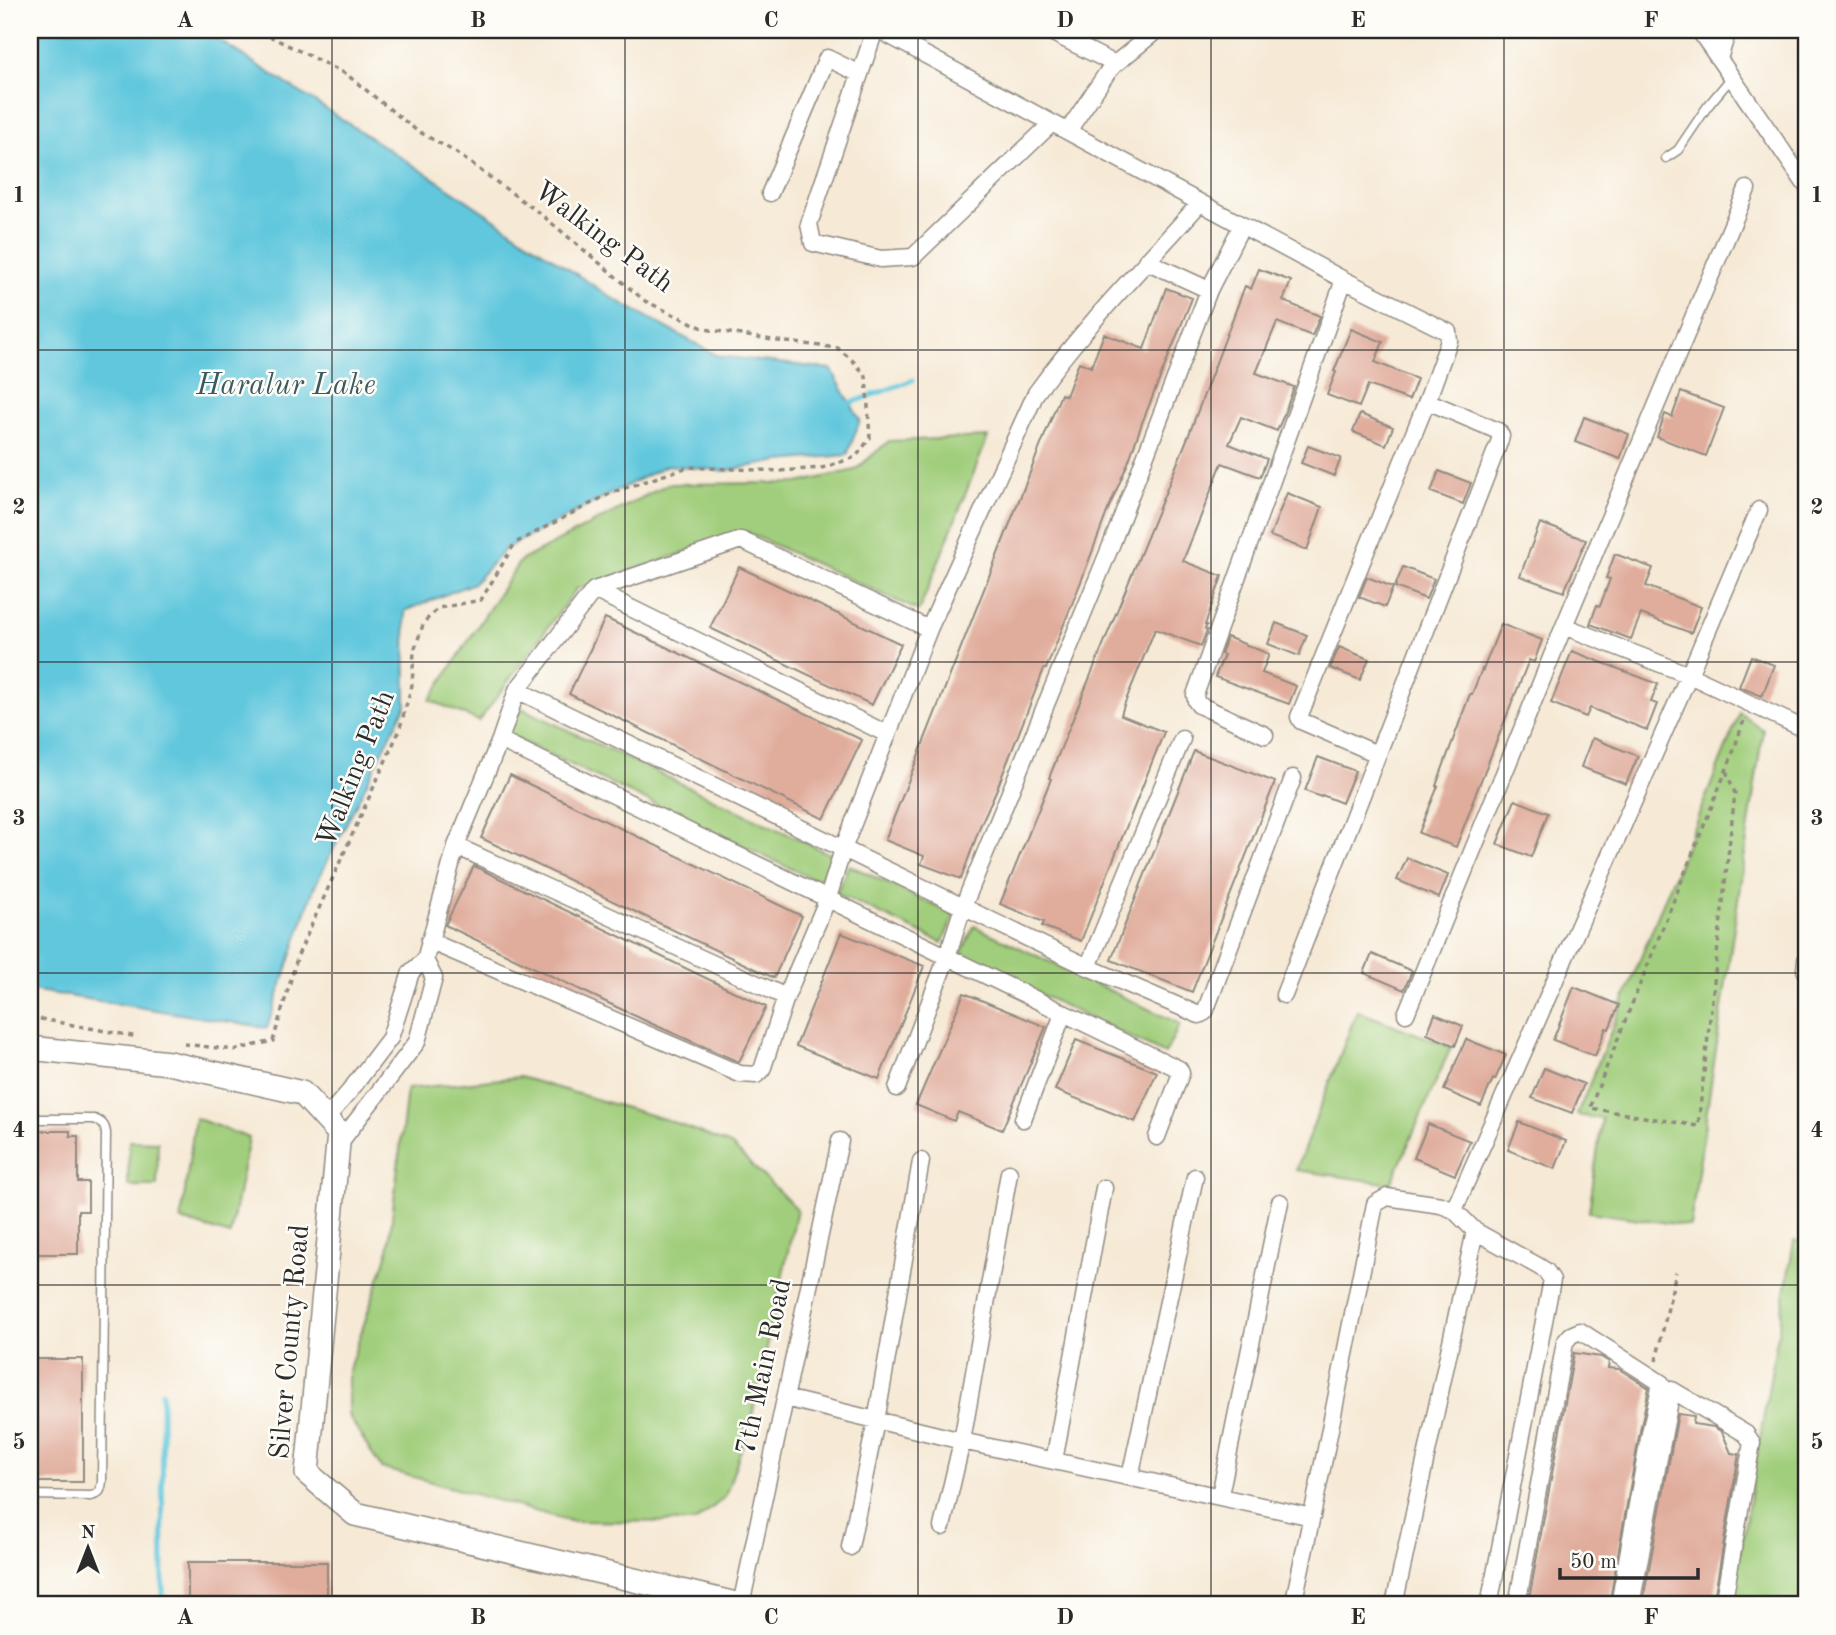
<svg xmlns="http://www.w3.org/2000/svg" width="1836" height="1635" font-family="'Old Standard TT',serif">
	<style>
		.green { fill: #a1ce7b; stroke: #667c53; stroke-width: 2 }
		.water { fill: #60c7dd; stroke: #467984; stroke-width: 2 }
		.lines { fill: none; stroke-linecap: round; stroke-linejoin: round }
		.stream { stroke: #60c7dd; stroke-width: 5 }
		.building { fill: #e0ac9b }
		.lane-casing { stroke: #908a80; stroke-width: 11 }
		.street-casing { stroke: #908a80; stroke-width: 19 }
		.secondary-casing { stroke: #908a80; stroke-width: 26 }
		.path { stroke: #908a80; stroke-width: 3.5; stroke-dasharray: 5 5; stroke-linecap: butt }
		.lane { stroke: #fff; stroke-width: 8 }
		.street { stroke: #fff; stroke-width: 16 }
		.secondary { stroke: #fff; stroke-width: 23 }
		.grid { fill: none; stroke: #2b2b2b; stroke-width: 2; stroke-opacity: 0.55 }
		.labels { text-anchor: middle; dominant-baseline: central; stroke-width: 5; stroke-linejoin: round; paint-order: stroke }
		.street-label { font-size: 28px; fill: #2b2b2b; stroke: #fdfcf7 }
		.water-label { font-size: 30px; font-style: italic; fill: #3b5a60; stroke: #fdfcf7 }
		.neatline { fill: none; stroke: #2b2b2b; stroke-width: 2.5 }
		.grid-label { font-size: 23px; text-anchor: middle; font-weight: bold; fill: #2b2b2b }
	</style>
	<rect width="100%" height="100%" fill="#fdfcf7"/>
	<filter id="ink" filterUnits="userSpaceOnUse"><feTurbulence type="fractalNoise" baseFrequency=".0143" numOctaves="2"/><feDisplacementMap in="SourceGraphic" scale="14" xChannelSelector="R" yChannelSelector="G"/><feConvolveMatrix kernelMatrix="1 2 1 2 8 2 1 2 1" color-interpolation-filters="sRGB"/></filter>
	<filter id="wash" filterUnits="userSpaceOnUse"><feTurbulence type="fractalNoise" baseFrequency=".00686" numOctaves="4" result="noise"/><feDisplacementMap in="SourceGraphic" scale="28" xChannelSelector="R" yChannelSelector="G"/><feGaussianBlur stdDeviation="1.57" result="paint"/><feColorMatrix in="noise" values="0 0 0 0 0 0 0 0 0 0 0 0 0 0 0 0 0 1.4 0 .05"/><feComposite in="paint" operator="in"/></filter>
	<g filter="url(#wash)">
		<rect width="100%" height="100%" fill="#f6e9d5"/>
		<path class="green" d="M988 437 919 611 746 532 576 589 479 721 430 700 520 561 668 484 798 483 855 470 889 441Z
			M519 707 832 855 819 882 506 734Z
			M1740 713 1763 730 1690 1226 1589 1212 1602 1119 1577 1115Z
			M849 865 955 915 942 943 836 893Z
			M974 926 1180 1024 1165 1054 960 956Z
			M1357 1011 1451 1047 1391 1184 1296 1170Z
			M520 1077 671 1121 731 1145 797 1209 752 1417 725 1497 695 1522 570 1521 381 1468 348 1415V1372L388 1252 407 1089Z
			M195 1118 249 1138 230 1235 181 1220Z
			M129 1141 158 1142 157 1186H128Z
			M1794 1241 1806 1243V1605H1731Z"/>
		<path class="water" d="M30 30H203L441 183 612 298 718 356 831 369 860 420 847 455 779 461 725 471 667 465 506 548 474 583 405 611 406 705 314 888 267 1028 30 990Z"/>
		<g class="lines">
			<path class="stream" d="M846 405 913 380
				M162 1392 163 1605"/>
		</g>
		<g id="blocks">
			<path class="building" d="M1259 269 1291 281 1283 301 1320 316 1312 336 1277 322 1256 373 1294 387 1283 417 1277 431 1241 417 1229 444 1267 459 1260 477 1222 463 1183 561 1222 576 1205 625H1207L1205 629 1207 630 1201 646 1155 629 1124 705 1121 715 1164 732 1081 941 1042 926 1044 922 1000 904 1051 779 1049 778 1061 748 1188 437 1245 286 1251 289Z
				M1166 288 1192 298 1142 423 1128 463 1107 512 1082 579 1046 669H1044L996 791 981 824 961 879 921 864 924 856 885 840 1061 394 1066 396 1079 362 1091 367 1104 334 1144 349Z
				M1351 329 1383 342 1375 362 1417 379 1409 400 1368 385 1359 407 1327 395 1336 372 1334 371Z
				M1681 392 1724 408 1706 456 1657 437 1665 414 1672 417Z
				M1360 414 1393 427 1386 445 1353 432Z
				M1584 417 1629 434 1620 459 1575 442Z
				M1308 446 1341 458 1334 476 1301 463Z
				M1439 471 1471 483 1463 504 1431 492Z
				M1287 493 1322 507 1307 550 1270 536Z
				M1540 523 1586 540 1564 592 1520 576Z
				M1615 554 1653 568 1646 586 1701 607 1691 633 1641 614 1631 639 1590 624 1597 605 1600 606 1610 579 1606 578Z
				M739 567 901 644 872 705 710 628Z
				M1403 567 1434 579 1426 599 1395 587Z
				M1367 577 1393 587 1385 607 1359 597Z
				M605 618 862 740 824 819 569 694Z
				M1276 623 1307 635 1299 656 1268 644Z
				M1501 624 1542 640 1534 662 1529 660 1472 803H1473L1456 847 1419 833 1438 786H1436L1470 694H1472L1482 669 1483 670Z
				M1227 637 1269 654 1262 673 1296 686 1289 704 1215 677 1224 655 1221 654Z
				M1339 647 1369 659 1360 680 1330 668Z
				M1572 651 1658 684 1651 702 1657 704 1647 730 1590 708 1586 717 1551 703Z
				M1751 656 1774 665 1762 696 1739 687Z
				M1592 738 1638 756 1626 784 1581 767Z
				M1194 751 1275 782 1192 992 1111 960Z
				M1318 757 1355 771 1342 803 1322 795 1321 797 1305 791Z
				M510 775 802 916 774 978 481 838Z
				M1515 800 1548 813 1531 857 1497 844Z
				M1407 858 1448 875 1439 898 1397 880Z
				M474 866 766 1007 739 1062 650 1023 445 925Z
				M841 933 924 966 879 1079 796 1046Z
				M1372 954 1412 971 1404 990 1364 973Z
				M1574 987 1619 1005 1609 1029 1606 1028 1595 1056 1553 1040Z
				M964 993 1046 1027 1002 1130 958 1112 954 1121 916 1105Z
				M1435 1014 1463 1026 1455 1046 1427 1034Z
				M1466 1039 1506 1055 1495 1080 1493 1079 1481 1106 1444 1090Z
				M1076 1040 1157 1072 1135 1122 1055 1090Z
				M1544 1068 1584 1084 1572 1113 1532 1098Z
				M1519 1122 1566 1141 1555 1169 1508 1150Z
				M1428 1124 1470 1141 1455 1175 1414 1158Z
				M30 1131H70V1136H78V1182H88V1211H78V1254H30Z
				M1574 1353 1601 1357 1609 1362 1608 1368 1619 1369 1649 1388 1640 1431 1609 1605H1528Z
				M30 1359H83V1482H30Z
				M1678 1414 1694 1416 1693 1424 1714 1427 1722 1432 1731 1453 1739 1454 1713 1605H1642Z
				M188 1562H327V1605H188Z"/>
		</g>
	</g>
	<g filter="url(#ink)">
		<use href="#blocks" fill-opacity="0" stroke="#908a80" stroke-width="2"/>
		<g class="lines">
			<g class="lane-casing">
				<path id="lane" d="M1666 158 1678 150 1707 107 1732 77
					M30 1119H94C102 1122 105 1125 106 1133L102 1481C101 1490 100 1494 91 1496L30 1495"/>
			</g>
			<g class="street-casing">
				<path id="street" d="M875 30 809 224 813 243 881 259 913 257 1052 123
					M879 30 1344 280 1448 332 1449 341 1427 401 1299 717 1301 721 1377 754
					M1047 30 1115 64
					M1699 30 1806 185
					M1719 59 1728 30
					M1068 131 1107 73 1115 64 1157 30
					M770 193 827 58 860 74
					M1146 261 1209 290
					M594 590 887 734
					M1564 626 1689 675 1800 727 1806 728
					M929 629 1036 393C1085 325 1145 265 1200 203
					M517 690 963 907 1088 967 1199 1015 1205 1012 1293 778
					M1265 735 1199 705 1196 701 1195 695 1344 280
					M500 740 1179 1069 1181 1073 1157 1137
					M456 846 786 997
					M1088 967 1182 739
					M1805 970 1806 960
					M1284 995 1500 440 1501 436 1498 431 1427 401
					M1406 1014 1564 626 1747 189
					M897 1088 947 957 963 907 1112 543 1209 290 1242 225
					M326 1118 349 1092 390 1038 411 972 425 960
					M1023 1119 1063 1014
					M338 1145 417 1042 434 978 425 960 456 846 500 740 517 690 594 590 741 540 929 629 843 849 828 898 786 997 762 1070 756 1075 740 1074 429 941
					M1454 1210 1689 675 1759 510
					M785 1398 962 1441 1312 1517
					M1054 1461 1104 1188
					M1130 1477 1195 1177
					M1220 1495 1280 1202
					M942 1527 962 1441 1009 1173
					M850 1547 876 1421 921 1161
					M741 1605 840 1141
					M1293 1605 1325 1454 1375 1204 1387 1197 1441 1205 1454 1210 1475 1231 1538 1266 1546 1271 1552 1280 1489 1605
					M1394 1605 1475 1231
					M1517 1605 1565 1342 1571 1335 1580 1331 1661 1383 1650 1433 1619 1605
					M1631 1605 1672 1390 1746 1434 1752 1443 1723 1605"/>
			</g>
			<g class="secondary-casing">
				<path id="secondary" d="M30 1048 169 1063 302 1093 339 1133 307 1473 355 1514 740 1605"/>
			</g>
			<path class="path" d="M1726 771 1735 793 1698 1126 1590 1108 1730 761 1744 720
				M30 1017 138 1037
				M184 1044 234 1050 273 1041 298 955 399 731 412 685 414 651 424 622 439 608 481 600 515 543 613 492 688 467 780 471 822 468 856 457 870 438 866 376 854 362 838 348 778 341 705 329 645 301 542 215 455 152 416 130 346 74 257 30
				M1656 1361 1676 1272"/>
			<use href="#lane" class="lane"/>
			<use href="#street" class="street"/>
			<use href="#secondary" class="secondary"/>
		</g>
	</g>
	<path class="grid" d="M332 30V1605M625 30V1605M918 30V1605M1211 30V1605M1504 30V1605M30 350H1806M30 662H1806M30 973H1806M30 1285H1806"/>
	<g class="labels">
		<g class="street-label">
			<text transform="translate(603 238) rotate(37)">Walking Path</text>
			<text transform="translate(357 769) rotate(-68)">Walking Path</text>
			<text transform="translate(291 1342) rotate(-85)">Silver County Road</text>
			<text transform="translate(765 1367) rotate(-78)">7th Main Road</text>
		</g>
		<g class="water-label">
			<text x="286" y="386">Haralur Lake</text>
		</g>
	</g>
	<rect width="1836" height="1635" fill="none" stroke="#fdfcf7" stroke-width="77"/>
	<g transform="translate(88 1548)" stroke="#fdfcf7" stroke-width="5" paint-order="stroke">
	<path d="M0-5L12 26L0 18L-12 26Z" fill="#2b2b2b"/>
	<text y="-10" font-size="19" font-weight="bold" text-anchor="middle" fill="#2b2b2b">N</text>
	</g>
	<path d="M1560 1568v10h138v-10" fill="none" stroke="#2b2b2b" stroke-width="3.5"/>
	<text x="1570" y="1568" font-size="21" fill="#2b2b2b" stroke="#fdfcf7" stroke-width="5" paint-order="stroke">50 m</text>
	<rect x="38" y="38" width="1760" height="1558" class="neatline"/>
	<g class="grid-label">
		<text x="185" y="27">A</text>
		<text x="478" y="27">B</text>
		<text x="771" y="27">C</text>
		<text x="1065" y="27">D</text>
		<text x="1358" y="27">E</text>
		<text x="1651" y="27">F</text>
		<text x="19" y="202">1</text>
		<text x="1817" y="202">1</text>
		<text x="19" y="514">2</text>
		<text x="1817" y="514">2</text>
		<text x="19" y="825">3</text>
		<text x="1817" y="825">3</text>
		<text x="19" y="1137">4</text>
		<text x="1817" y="1137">4</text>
		<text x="19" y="1449">5</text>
		<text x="1817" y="1449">5</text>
		<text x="185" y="1624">A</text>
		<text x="478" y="1624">B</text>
		<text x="771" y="1624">C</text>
		<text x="1065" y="1624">D</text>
		<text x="1358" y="1624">E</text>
		<text x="1651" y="1624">F</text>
	</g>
</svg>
